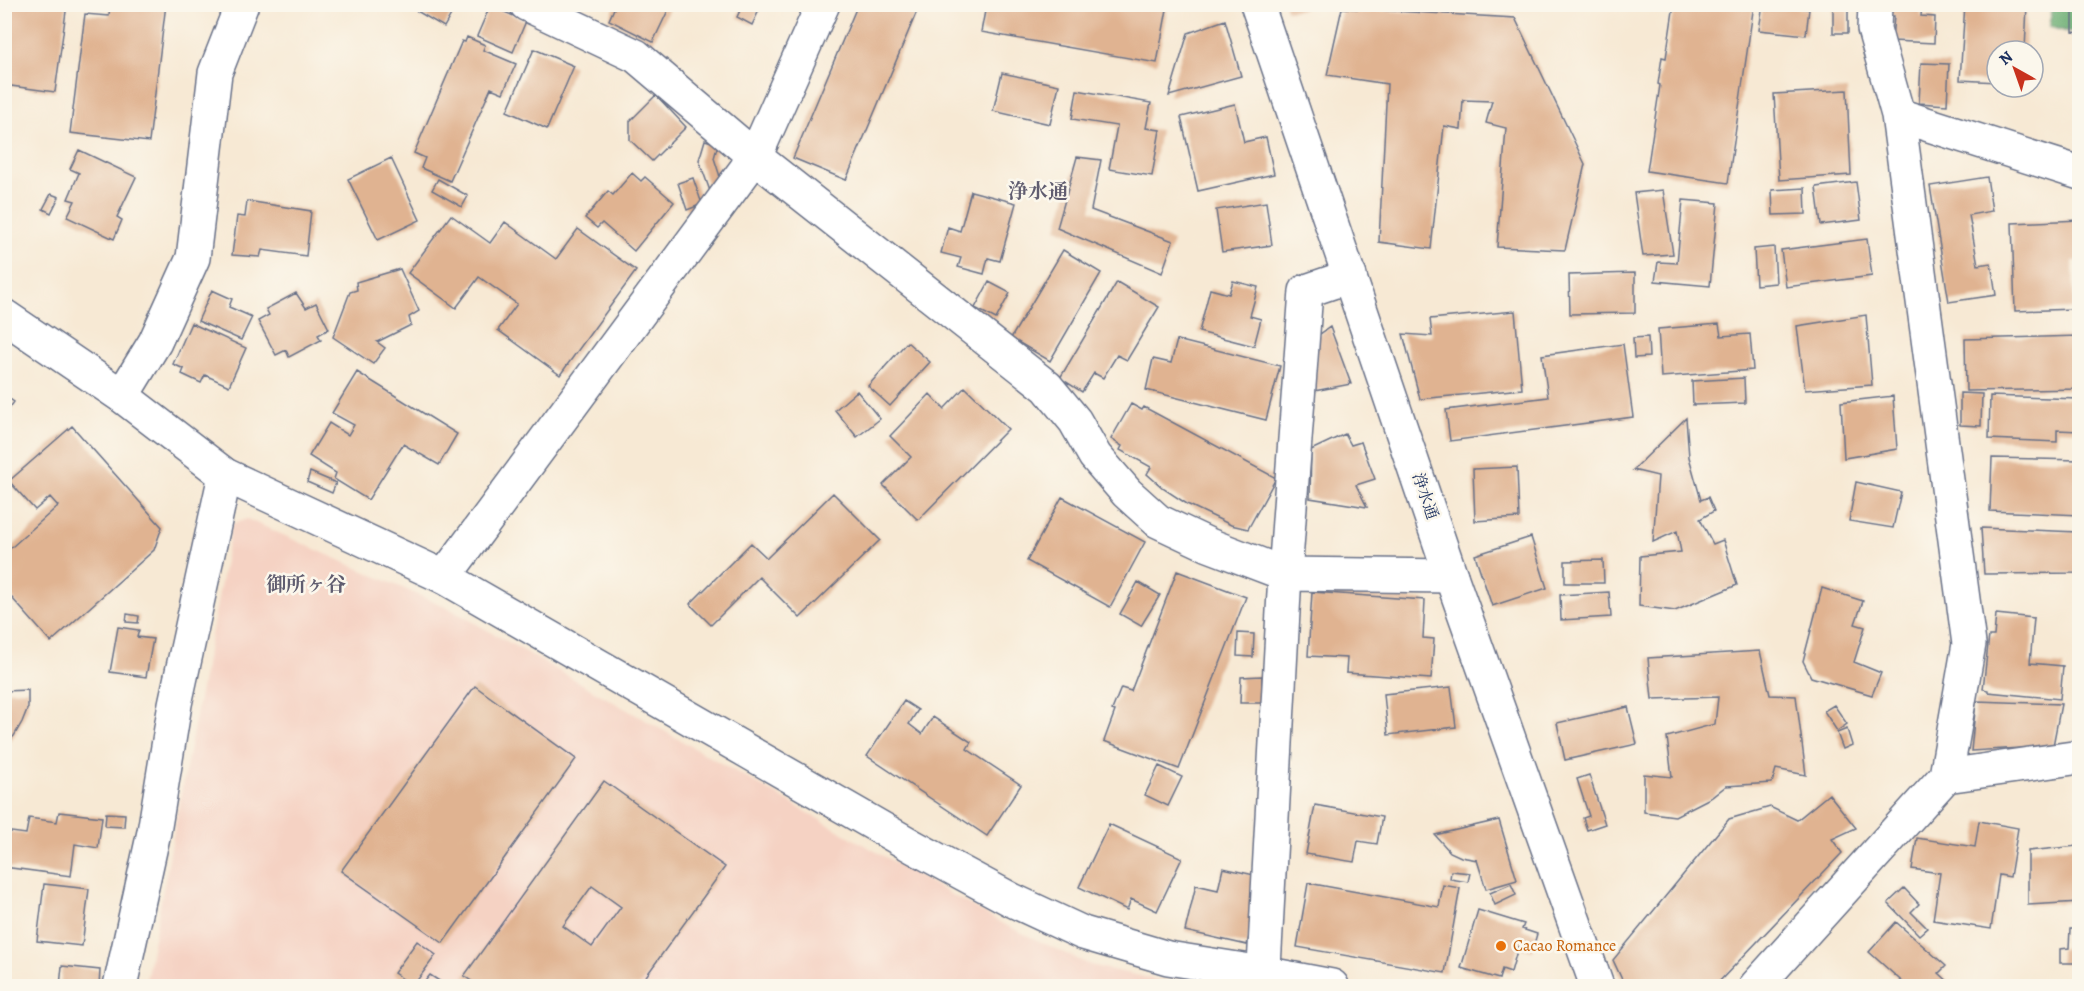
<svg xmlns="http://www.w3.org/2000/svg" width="2084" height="991" font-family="Alegreya,'Noto Serif JP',serif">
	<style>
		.built { fill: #f5d2c3 }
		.forest { fill: #6aad72; stroke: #426e68; stroke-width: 1.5 }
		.building { fill: #e0b391; fill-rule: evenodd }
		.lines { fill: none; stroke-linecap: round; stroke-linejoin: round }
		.street-casing { stroke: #687087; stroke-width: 36 }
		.secondary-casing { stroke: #687087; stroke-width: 36 }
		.street { stroke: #fff; stroke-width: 33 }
		.secondary { stroke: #fff; stroke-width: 33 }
		.food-dot { fill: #e8710a; stroke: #fbf7ec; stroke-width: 2 }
		.labels { text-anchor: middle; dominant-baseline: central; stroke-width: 5; stroke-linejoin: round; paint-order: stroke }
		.street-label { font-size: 16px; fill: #1b2f5e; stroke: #fbf7ec }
		.food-label { font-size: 16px; fill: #c56008; stroke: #fbf7ec; text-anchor: start }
		.quarter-label { font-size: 20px; font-weight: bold; fill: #605d70; stroke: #fbf7ec }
	</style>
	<rect width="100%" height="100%" fill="#fbf7ec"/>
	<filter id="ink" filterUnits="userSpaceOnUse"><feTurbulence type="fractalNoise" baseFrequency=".0167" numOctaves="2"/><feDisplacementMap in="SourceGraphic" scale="12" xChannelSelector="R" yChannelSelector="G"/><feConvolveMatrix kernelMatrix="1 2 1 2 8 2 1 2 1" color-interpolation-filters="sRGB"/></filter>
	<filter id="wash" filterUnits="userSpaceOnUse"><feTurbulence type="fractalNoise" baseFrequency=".008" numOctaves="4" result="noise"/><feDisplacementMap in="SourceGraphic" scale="24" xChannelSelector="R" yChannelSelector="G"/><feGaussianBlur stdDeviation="1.35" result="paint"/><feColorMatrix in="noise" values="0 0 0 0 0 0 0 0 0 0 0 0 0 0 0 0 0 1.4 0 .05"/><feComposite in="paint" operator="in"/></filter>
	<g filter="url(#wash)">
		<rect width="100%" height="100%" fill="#f7e9d4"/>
		<path class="built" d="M247 519 452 610 1003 924 1090 965 1184 986H145L232 524Z"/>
		<path class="forest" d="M2052 5H2079V35L2050 27Z"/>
		<g id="blocks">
			<path class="building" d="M4 4H67L55 92 4 85Z
				M110 4H166L149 142 70 133 85 14 109 16Z
				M405 4H457L444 27Z
				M616 4H671L653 42 609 20Z
				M743 4H762L752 25 737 17Z
				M858 4H920L846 180 793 158Z
				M969 4H1168L1157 63 981 32 985 11 969 8Z
				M1284 4H1305L1304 9 1287 11Z
				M1674 4H1754L1728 183 1647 171 1660 85 1658 84 1662 57 1666 58Z
				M1763 4 1809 9 1806 35 1759 30Z
				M1886 4H1922L1921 16 1935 17 1934 43 1892 41 1894 16H1885Z
				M1965 4H2027L2025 51H1997V82L1960 80Z
				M2073 4H2080V33L2073 32Z
				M490 6 526 21 513 52 477 36Z
				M1342 8 1515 18 1585 164 1565 250 1497 247 1506 128 1486 123 1492 101 1463 100 1461 129 1444 126 1431 249 1379 242 1387 84 1327 75Z
				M1833 8H1848V33H1833Z
				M1225 20 1241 76 1169 96 1188 33Z
				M467 37 485 45 483 50 516 64 503 93 491 88 450 181 421 168 425 158 414 153 462 41 465 42Z
				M534 49 574 66 547 129 507 111Z
				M1921 63 1949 64 1947 105 1919 103Z
				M1002 73 1059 85 1050 124 993 111Z
				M1077 90 1151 103 1146 128 1160 130 1152 176 1109 169 1117 126 1072 119Z
				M1847 90 1851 175 1779 180 1774 94Z
				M656 95 686 127 652 161 630 140V121Z
				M1235 104 1244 142 1266 137 1274 174 1198 191 1181 117Z
				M705 140 718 144 714 158 723 186 710 191 699 160Z
				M79 150 136 177 117 217 122 220 114 239 67 217 75 201 68 199 79 173 70 169Z
				M1077 157 1101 160 1091 210 1173 241 1162 273 1057 228Z
				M391 158 420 220 378 240 348 179Z
				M632 173 641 181 645 177 674 202 634 251 602 223 597 228 585 218 608 191 613 195Z
				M1987 177 1992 211 1969 215 1978 265 1991 263 1996 295 1949 302 1930 186Z
				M693 178 702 204 687 210 678 183Z
				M438 179 468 196 462 207 432 190Z
				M1856 182 1861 220 1821 225 1816 187Z
				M1805 188 1806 214 1773 215 1772 190Z
				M1663 190 1673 254 1643 256 1634 193Z
				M971 191 1016 203 1000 261 988 258 984 274 958 267 961 258 941 253 948 227 960 231Z
				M51 194 59 197 51 213 43 209Z
				M1683 200 1718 203 1710 286 1655 281 1658 262 1677 263Z
				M247 201 311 211 306 256 262 250 260 257 232 255 237 216 245 217Z
				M1266 202 1272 245 1222 252 1216 210Z
				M451 215 490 243 505 222 556 259 578 229 636 271 560 375 498 330 517 304 479 277 456 308 408 273Z
				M2080 220V261H2073L2074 309 2015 311 2012 223Z
				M1867 239 1872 276 1786 287 1781 250Z
				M1774 247 1776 283 1756 285 1754 249Z
				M1063 250 1101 273 1050 361 1011 338Z
				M400 269 419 311 409 317 411 325 377 342 385 348 373 364 333 337 350 292 357 290 356 282Z
				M1635 273V313L1570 314 1569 275Z
				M1233 281 1258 287 1250 316 1261 319 1254 346 1199 332 1210 289 1229 294Z
				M989 282 1010 293 996 319 975 308Z
				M1117 282 1159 307 1127 360 1117 355 1103 378 1094 373 1082 392 1060 378Z
				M212 290 232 299 229 307 252 317 241 340 198 321Z
				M296 293 306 308 316 303 329 329 318 335 321 340 289 357 286 350 276 355 258 321 269 315 266 309Z
				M1515 311 1522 389 1420 399 1403 334 1432 336 1430 319Z
				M1866 315 1872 385 1805 390 1797 326Z
				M191 323 246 348 229 386 205 375 201 383 182 374 184 369 173 364Z
				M1719 324 1721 336 1750 334 1753 370 1661 377 1658 329Z
				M1330 327 1351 384 1314 391 1316 337Z
				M2080 336V389L1966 391 1965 339Z
				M1648 337 1649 357 1634 358 1633 338Z
				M1177 340 1280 366 1266 420 1146 390 1153 359 1171 363Z
				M907 342 930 362 890 406 868 386Z
				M1623 344 1633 417 1450 441 1446 410 1548 397 1542 355Z
				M357 372 457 434 439 465 403 444 368 500 334 479 336 473 309 456 329 423 348 435 354 425 332 413Z
				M1744 378 1745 403 1693 405 1692 381Z
				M965 387 1008 429 918 520 883 485 911 457 890 436 930 394 944 409Z
				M857 391 880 419 857 437 835 410Z
				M1960 393 1982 394 1981 426 1960 425Z
				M4 395 14 402 4 416Z
				M1893 396 1897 449 1844 458 1841 402Z
				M1990 396 2080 399V431L2057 430V442L1989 439Z
				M1131 404 1142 410 1144 407 1276 478 1248 529 1231 525 1187 504 1164 489 1147 474 1151 467 1120 450 1122 446 1111 439Z
				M1686 418 1689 457 1701 500 1708 497 1714 511 1700 519 1713 544 1723 540 1737 585 1675 611 1639 606 1640 556 1681 552 1677 531 1653 542 1658 476 1633 470Z
				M72 426 162 527 154 550 51 642 4 589V554L58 506 50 497 35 510 9 481Z
				M1345 434 1351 445 1361 442 1375 479 1356 485 1367 507 1310 498 1311 450Z
				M1992 458 2080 460V515L1990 511Z
				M1517 467 1519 518 1475 521 1473 469Z
				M310 472 336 483 332 493 307 482Z
				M1856 482 1901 492 1893 528 1849 521Z
				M833 493 880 540 800 618 759 577 711 625 690 604 751 543 767 558Z
				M1062 497 1145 542 1110 607 1027 561Z
				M1981 528 2077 532 2080 573 1984 574Z
				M1531 537 1547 588 1492 606 1475 555Z
				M1603 560 1604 583H1565V561Z
				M1177 571 1246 597 1179 769 1104 741 1115 711 1112 710 1121 688 1131 691Z
				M1138 582 1160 595 1141 626 1120 614Z
				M1822 588 1863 601 1855 624 1865 627 1854 662 1881 673 1872 695 1811 677 1803 661Z
				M1312 592 1425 600 1423 638 1434 639 1431 679 1346 673 1347 658 1308 656Z
				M1609 592 1611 617 1561 620 1560 595Z
				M127 614 139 616 138 623 126 622Z
				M1996 614 2034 618 2030 663 2063 666 2060 699 1988 692V690L1983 689 1989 636H1994Z
				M118 627 139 630 137 637 153 639 146 677 110 672Z
				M1238 633 1254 634 1253 657 1237 656Z
				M1760 651 1770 695 1796 696 1806 775 1776 769 1772 783 1726 786 1712 797 1675 816 1644 812V774L1672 777 1667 737 1715 724 1718 697 1652 699 1648 658Z
				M1262 676V703H1240L1241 677Z
				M475 686 576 759 443 943 341 871Z
				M1451 687 1456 727 1388 735 1384 694Z
				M28 690V707L22 722 14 736 4 745V691Z
				M904 701 918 710 909 724 922 734 933 717 971 742 967 749 1021 785 987 836 867 756Z
				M1976 701 2061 704 2053 746 1971 751Z
				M1834 705 1847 724 1837 731 1824 711Z
				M1628 707 1637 744 1565 760 1557 723Z
				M1847 729 1852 745 1843 749 1837 733Z
				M1159 766 1182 777 1168 806 1145 795Z
				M1589 775 1605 824 1587 830 1583 818 1589 816 1577 779Z
				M604 781 725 867 639 986H479L464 976ZM592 886 621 907 592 947 563 926Z
				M1829 794 1856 828 1832 839 1842 853 1715 986H1625L1613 960 1729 819 1770 807 1797 820Z
				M1315 805 1382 817 1377 844 1358 841 1354 862 1306 854Z
				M59 812 102 817 98 848 75 844 71 876 4 867V831L26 834 29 818 57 822Z
				M106 813 125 814 124 827 105 826Z
				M1499 820 1517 880 1486 889 1477 860 1461 857 1450 852 1435 835Z
				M1979 821 2018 828 2010 877 1999 875 1991 929 1933 920 1940 873 1912 869 1917 838 1975 847Z
				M1109 824 1182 858 1157 911 1131 899 1127 910 1079 887Z
				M2077 846 2080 902 2028 905V851Z
				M1223 868 1263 877 1247 945 1185 931 1196 885 1218 890Z
				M1451 871 1470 873 1468 882 1450 879Z
				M1308 883 1439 907 1443 885 1460 888 1445 973 1297 947Z
				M44 884 89 889 82 946 37 941Z
				M1511 884 1516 895 1495 905 1490 893Z
				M1904 888 1919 904 1911 912 1927 928 1919 935 1888 903Z
				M1478 910 1524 924 1522 929 1537 934 1532 951 1518 947 1511 972 1502 969 1499 979 1461 968Z
				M1896 922 1946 966 1939 973 1953 986H1907L1869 952Z
				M2070 929H2080V963H2060V949L2069 948Z
				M417 941 436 955 413 986 394 973Z
				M62 966 100 970 99 986H60Z
				M430 975 447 986H421Z
				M2080 982V986H2035V985Z"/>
		</g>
	</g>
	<g filter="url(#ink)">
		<use href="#blocks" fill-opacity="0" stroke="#687087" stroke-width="1.5"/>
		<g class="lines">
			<g class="street-casing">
				<path id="street" d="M526 4 636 56 755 157 1047 387 1075 421 1095 456 1127 493 1158 521 1209 545 1285 574 1451 576
					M1875 4 1874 29 1898 115 2080 173
					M122 396 155 342 193 258 215 73 242 4
					M444 577 755 157 823 4
					M1946 776 2080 757
					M120 986 154 832 175 704 225 475
					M1263 986 1285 574 1306 291 1350 276
					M1756 986 1946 776 1969 644 1898 115"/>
			</g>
			<g class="secondary-casing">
				<path id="secondary" d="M1257 4 1451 576 1597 986
					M4 316 122 396 225 475 444 577 914 847 1012 900 1083 933 1168 958 1263 973 1332 986"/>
			</g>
			<use href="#street" class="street"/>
			<use href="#secondary" class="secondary"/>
		</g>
	</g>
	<circle class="food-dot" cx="1501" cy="946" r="6"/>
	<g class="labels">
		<g class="street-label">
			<text transform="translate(1425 496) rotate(71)">浄水通</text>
		</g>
		<g class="food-label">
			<text x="1513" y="946">Cacao Romance</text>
		</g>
		<g class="quarter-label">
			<text x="1038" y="191">浄水通</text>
			<text x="306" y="584">御所ヶ谷</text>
		</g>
	</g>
	<rect width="2084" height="991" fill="none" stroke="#fbf7ec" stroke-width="24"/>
	<g transform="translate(2015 69) rotate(320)"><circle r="28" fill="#fbf7ec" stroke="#a1a7b3" stroke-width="1.5"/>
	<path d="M0-4.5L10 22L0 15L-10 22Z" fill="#c8321e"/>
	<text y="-9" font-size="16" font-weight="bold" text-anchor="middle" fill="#1b2f5e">N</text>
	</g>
</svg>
